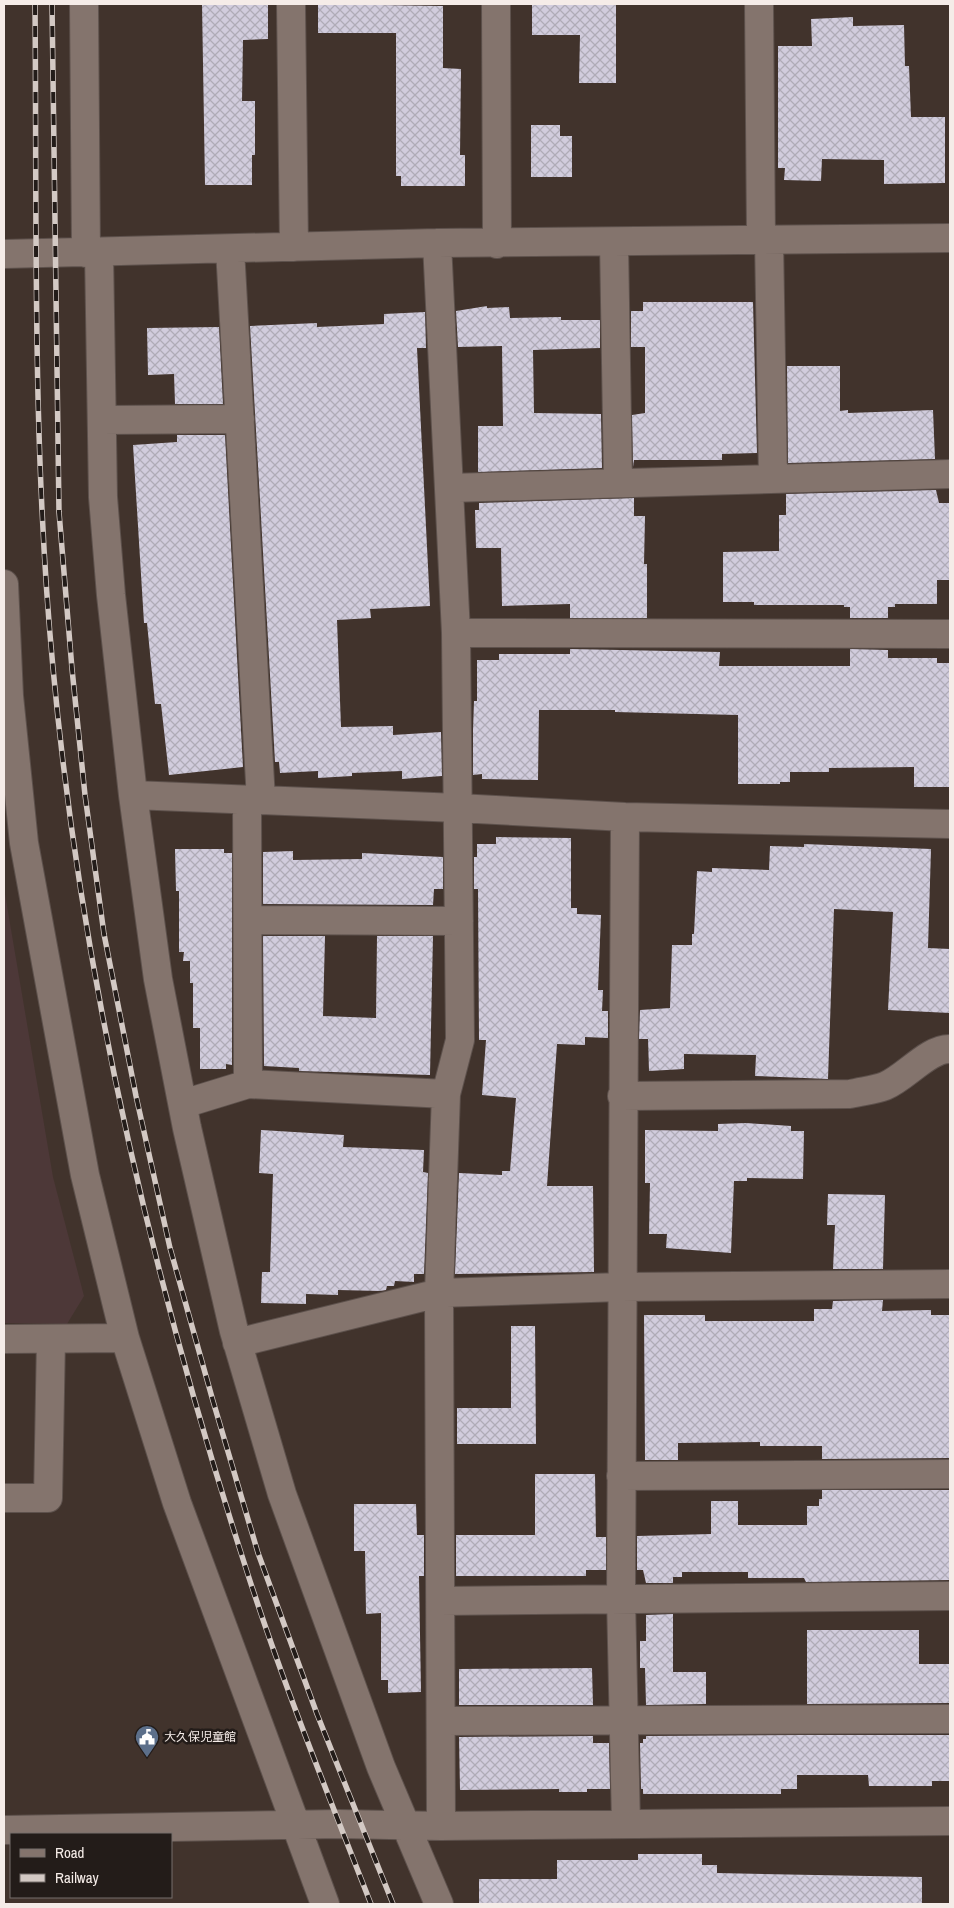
<svg xmlns="http://www.w3.org/2000/svg" width="954" height="1908" font-family="'Archivo Narrow','Noto Sans JP',sans-serif">
	<style>
		.education { fill: #4d3838 }
		.building { fill: url(#building-cross-hatch) }
		.lines { fill: none; stroke-linecap: round; stroke-linejoin: round }
		.minor-casing { stroke: #5d514c; stroke-width: 30 }
		.minor { stroke: #84746d; stroke-width: 28 }
		.rail-casing { stroke: #d3c9c4; stroke-width: 5.5 }
		.rail { stroke: #231c19; stroke-width: 4; stroke-dasharray: 11; stroke-linecap: butt }
		.labels { text-anchor: middle; dominant-baseline: central; stroke-width: 5; stroke-linejoin: round; paint-order: stroke }
		.poi-label { font-size: 12px; fill: #f5ece8; stroke: #231c19; text-anchor: start }
	</style>
	<defs>
		<pattern id="building-cross-hatch" width="8" height="8" patternUnits="userSpaceOnUse" patternTransform="scale(1.25)"><rect width="8" height="8" fill="#d1ccdd"/><path d="M0 0l8 8M0 8l8-8" fill="none" stroke="#afabb7"/></pattern>
	</defs>
	<rect width="100%" height="100%" fill="#41332c"/>
	<path class="education" d="M4 888 53 1177 84 1296 67 1324 4 1323Z"/>
	<path class="building" d="M202 4H268V39L243 40 242 101H255V155H252V185H205Z
		M318 4 443 6V68L461 69 460 155H465V186H401V176H396V33H318Z
		M532 4H616V83H579L580 35H532Z
		M853 17V26L904 25 905 66H909L911 117H945V183L884 184V160L822 159 821 181 784 180 785 168H778V46H812L811 19Z
		M531 125H560V136H572V177H531Z
		M643 302H753L757 453 722 454V460H634L633 467 632 415 645 413V347H631V311H643Z
		M487 306V308L509 307 510 318 561 317V320H600V348L533 350 534 413 601 414 602 468 478 472V426H503L502 346 458 347 456 311Z
		M425 312 426 348H417L430 606 370 609 371 618 337 620 341 727 393 726V735L441 732 442 776 402 779V771L352 773V776L318 778V771L280 773 279 762H275L250 326 317 323V327L384 324V314Z
		M219 327 223 404H175L174 374 148 375 147 328Z
		M787 366H840V411L848 410V413L933 410 935 459 788 463Z
		M177 435H225L243 767 169 775 161 704H155L147 623H144L133 445 177 442Z
		M936 490 939 503H950V580H937V604H895V607H888V618H850V607H844V605H754V602H723V552L779 551V515H786V494Z
		M634 498V516H645L644 564H647V618H570V604L502 606 501 548H476L475 510H479V503Z
		M570 649 720 652 719 666H850V649L888 650V658H937V663H950V787H914V767L829 768V772H790V782H780V784H738V715L655 713 615 712V710H539L538 780 482 779V774L473 775V730L474 701H477V660H499V654H570Z
		M496 837 571 838V908H577V914L601 915 598 990H603L602 1011H608V1038L585 1037V1045L557 1044 547 1186H593L594 1272 455 1274 459 1173 502 1175V1171H510L516 1098 482 1095 486 1040H479L478 889H474V857H477V844H496Z
		M804 844 931 849 928 948 950 949V1013L888 1010 893 912 834 909 828 1079 755 1076 756 1055 684 1054V1069L649 1071 648 1039H639L640 1010 670 1008 672 945H692V934H694L697 871 712 872V868L769 870 770 846 804 847Z
		M175 849H224V853H232V1065L226 1064V1069H200V1028H193V983H190V961H183L184 952H179V891H176Z
		M293 851V860L362 859V853L443 857V889H434L433 905 263 904V852Z
		M263 936H325L323 1016 376 1018 377 936H433L430 1075 299 1071V1068L264 1066Z
		M746 1123 791 1126V1131H804L803 1179 747 1178V1181H734L731 1253 666 1248 667 1234H649L650 1183H645V1130L718 1131V1124Z
		M261 1130 344 1135 343 1147 424 1150 423 1172 428 1173 424 1274H414V1282L395 1281 394 1286H387L386 1290 380 1291 338 1290V1295L306 1294V1304L261 1303 262 1272H270L273 1174 259 1173Z
		M828 1194 885 1195 883 1269H833L835 1225H827Z
		M883 1300 882 1311 931 1310V1315H950V1458L822 1459V1446H760V1442L678 1443V1460H645L644 1315H705V1321H814V1309H832L833 1301Z
		M511 1326H535L536 1444H457V1408H511Z
		M535 1474H595L596 1537H606V1570H586V1576H456V1535H535Z
		M822 1490H950V1580L806 1582 804 1578H748V1572H682V1577H673V1583H646L643 1570H637V1536L711 1534V1501H738V1525H807V1506H819V1499H822Z
		M354 1504H416L417 1535H424V1576H419L421 1692 388 1693V1680H381V1613L366 1614 365 1551H354Z
		M673 1614V1672H706V1704L646 1705 645 1668H640V1641H646V1615Z
		M807 1630H919V1664H950V1703L807 1704Z
		M592 1668 593 1705H459V1669Z
		M804 1735H950V1781H932V1786H869L868 1775H797V1789H781V1794H643V1789H641L640 1743H643V1739H646V1736Z
		M593 1736V1743H609L610 1789H587V1792H559V1789L460 1790 459 1737Z
		M638 1854H702V1865H717V1873L922 1877V1904H479V1879H557V1860H638Z"/>
	<g class="lines">
		<g class="minor-casing">
			<path id="minor" d="M84 4 86 253
				M291 4 294 247
				M496 4 497 244
				M759 4 761 239
				M769 239 773 479
				M614 242 618 483
				M437 243 456 633 460 1040 446 1094 439 1293 441 1826
				M230 249 261 800
				M99 252 103 497 111 595 133 795 158 979 187 1128 234 1331 282 1494 381 1767 439 1904
				M4 254 437 243 950 238
				M102 420 240 419
				M450 488 950 474
				M4 584 9 696 24 843 85 1175 125 1338 177 1503 325 1904
				M456 633 950 634
				M133 795 458 808 625 817 950 824
				M247 800 248 1084
				M625 817 621 1598 626 1824
				M248 920 459 921
				M622 1096 850 1094C862 1091 875 1090 885 1086 905 1078 929 1048 950 1049
				M183 1104 248 1084 446 1094
				M4 1339 125 1338
				M237 1343 439 1293 621 1287 950 1284
				M621 1476 950 1474
				M4 1498H48L51 1339
				M441 1601 950 1596
				M441 1721 950 1719
				M4 1830 339 1824 441 1826 950 1821"/>
		</g>
		<use href="#minor" class="minor"/>
		<g class="rail-casing">
			<path id="rail" d="M35 4C37 225 32 448 53 668 81 971 149 1267 242 1556 279 1674 326 1789 371 1904
				M52 4 59 512 72 669 85 795 104 934 136 1096 170 1248 213 1401 258 1553 317 1714 393 1904"/>
		</g>
		<use href="#rail" class="rail"/>
	</g>
	<defs>
		<g id="civic-pin" transform="scale(1.25)"><path d="M0 17L-7.5 6A9.5 9.5 0 1 1 7.5 6Z" fill="#5c6f8a" stroke="#231c19"/><path d="M-.6-6.5H3V-4.5H.6V-3L4-1V1h2V6H-6V1h2V-1L-.6-3ZM-1.2 2.5V6h2.4V2.5Z" fill="#fff"/></g>
	</defs>
	<g fill-rule="evenodd">
		<use href="#civic-pin" x="147" y="1737"/>
	</g>
	<g class="labels">
		<g class="poi-label">
			<text x="164" y="1737">大久保児童館</text>
		</g>
	</g>
	<rect width="954" height="1908" fill="none" stroke="#f5ece8" stroke-width="10"/>
	<rect x="10" y="1833" width="162" height="65" fill="#231c19" stroke="#776f6c"/>
	<rect x="20" y="1849" width="25" height="8" fill="#84746d" stroke="#776f6c"/>
	<text x="55" y="1858" font-size="15" fill="#f5ece8">Road</text>
	<rect x="20" y="1874" width="25" height="8" fill="#d3c9c4" stroke="#776f6c"/>
	<text x="55" y="1883" font-size="15" fill="#f5ece8">Railway</text>
</svg>
